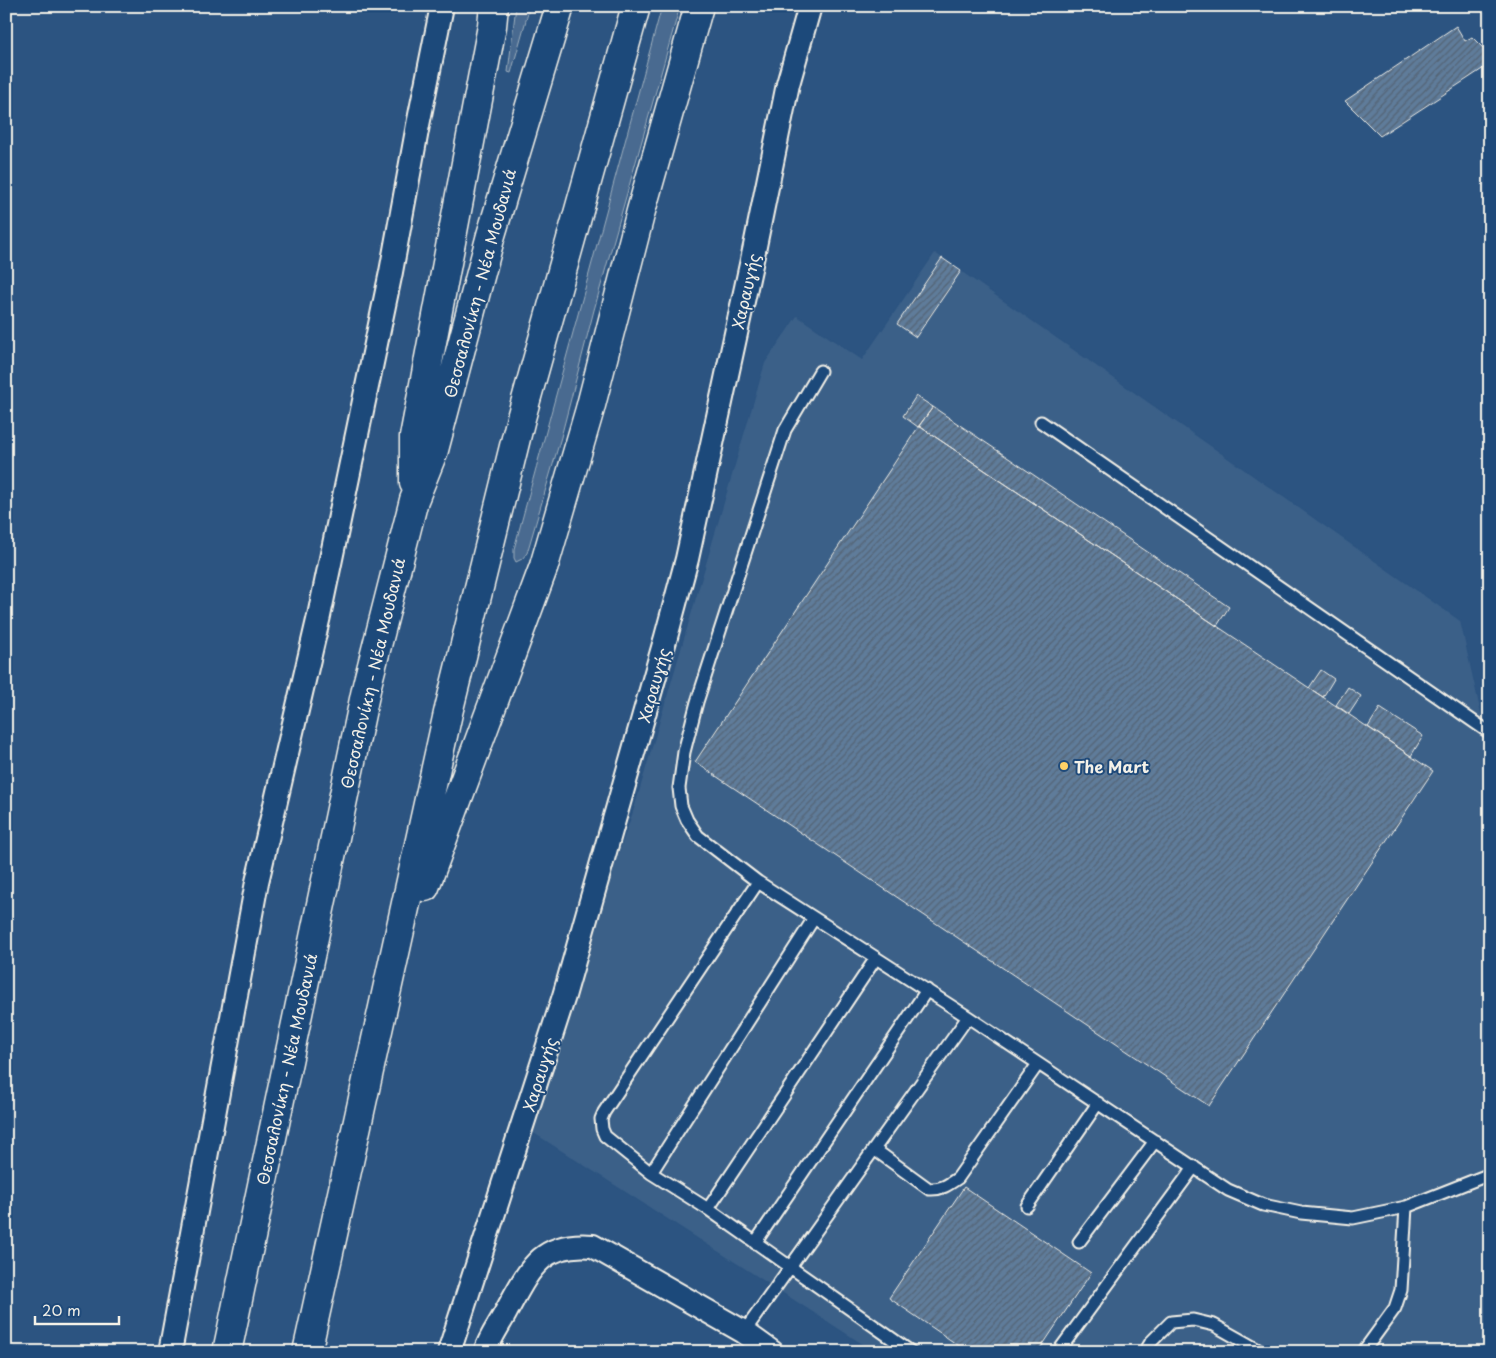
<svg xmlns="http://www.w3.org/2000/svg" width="1496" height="1358" font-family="'Playpen Sans',sans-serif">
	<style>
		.built { fill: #3b6088 }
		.green { fill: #496b90; stroke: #9eaebc }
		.building { fill: url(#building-hatch); stroke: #f4f1e8 }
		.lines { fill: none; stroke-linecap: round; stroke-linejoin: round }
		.lane-casing { stroke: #f4f1e8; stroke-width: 15 }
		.street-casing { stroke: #f4f1e8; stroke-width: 26 }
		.highway-casing { stroke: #f4f1e8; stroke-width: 31 }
		.lane { stroke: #1f4a7a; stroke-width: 11 }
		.street { stroke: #1f4a7a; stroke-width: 22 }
		.highway { stroke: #1f4a7a; stroke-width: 28 }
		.poi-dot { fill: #ffd166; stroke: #1f4a7a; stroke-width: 2 }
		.labels { text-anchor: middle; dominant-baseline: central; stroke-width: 4; stroke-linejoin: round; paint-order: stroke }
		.street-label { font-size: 16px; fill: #f4f1e8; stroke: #1f4a7a }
		.poi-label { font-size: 16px; font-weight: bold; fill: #f4f1e8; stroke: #1f4a7a; text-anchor: start }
	</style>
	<defs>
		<pattern id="building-hatch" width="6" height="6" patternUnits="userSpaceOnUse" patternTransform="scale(1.25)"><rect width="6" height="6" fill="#5e7b9a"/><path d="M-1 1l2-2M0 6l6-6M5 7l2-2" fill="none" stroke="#556474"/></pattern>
	</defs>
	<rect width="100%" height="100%" fill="#2c5481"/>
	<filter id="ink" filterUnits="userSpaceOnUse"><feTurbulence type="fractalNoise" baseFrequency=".02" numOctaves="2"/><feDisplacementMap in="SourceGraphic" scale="10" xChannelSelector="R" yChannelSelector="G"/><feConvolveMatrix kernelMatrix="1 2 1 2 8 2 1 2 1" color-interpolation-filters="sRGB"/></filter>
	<g filter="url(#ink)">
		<path class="built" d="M935 253 1460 621 1482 718 1490 723V1352H875L523 1126 634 809 765 363 797 316 862 360Z"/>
		<path class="green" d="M516 6H530L511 73 508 72Z
			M662 6H680L594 310 561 437 527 553 522 559 516 562 514 558V549Z"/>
		<path class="building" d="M1456 26 1465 41 1472 37 1490 55V64L1380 136 1345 101Z
			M942 258 961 271 916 337 897 324Z
			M916 396 933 407 918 427 903 416Z
			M933 407 1229 607 1217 626 919 426Z
			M919 426 1433 771 1209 1106 695 762Z
			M1321 670 1334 679 1323 697 1309 688Z
			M1348 687 1361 696 1349 714 1336 705Z
			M1380 708 1423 736 1411 756 1368 727Z
			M964 1187 1091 1273 1038 1352H968L889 1298Z"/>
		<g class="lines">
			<g class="lane-casing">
				<path id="lane" d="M820 371 785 430 697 702 684 752 679 788 681 806 687 820 698 836 758 882 968 1017 1228 1190 1263 1205 1301 1213 1353 1218 1406 1207 1490 1174
					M1041 422 1490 733
					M758 882 604 1112 601 1119 602 1129 605 1136 651 1173 708 1209 911 1352
					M874 1149 929 1189C941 1190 948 1185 958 1178L1038 1064
					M651 1173 814 918
					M1027 1206 1098 1103
					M708 1209 876 958
					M1079 1242 1155 1141
					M755 1243 927 990
					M744 1332 968 1017
					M1058 1352 1194 1167
					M1145 1352 1151 1342 1171 1322 1193 1320 1214 1325 1262 1352
					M1363 1352 1395 1308 1401 1290 1406 1207"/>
			</g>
			<g class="street-casing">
				<path id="street" d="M170 1352 257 882 319 616 391 272 418 125 442 6
					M449 1352 564 996 666 637 687 559 755 246 788 84 810 6
					M485 1352C490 1337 500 1324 507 1310 529 1270 541 1241 593 1246L744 1332 772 1352"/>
			</g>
			<g class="highway-casing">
				<path id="highway" d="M414 483V437L492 26 494 6
					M425 887 544 566 590 409 641 211 699 6
					M227 1352 367 685 414 500 434 450 491 235 560 6
					M307 1352 448 713 521 418 636 6"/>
			</g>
			<use href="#lane" class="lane"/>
			<use href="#street" class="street"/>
			<use href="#highway" class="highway"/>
		</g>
	</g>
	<circle class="poi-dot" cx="1064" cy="766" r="5"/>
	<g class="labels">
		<g class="street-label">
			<text transform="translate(479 283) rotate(-75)">Θεσσαλονίκη - Νέα Μουδανιά</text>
			<text transform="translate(745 291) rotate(-77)">Χαραυγής</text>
			<text transform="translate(372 673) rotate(-77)">Θεσσαλονίκη - Νέα Μουδανιά</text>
			<text transform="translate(653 685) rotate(-74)">Χαραυγής</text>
			<text transform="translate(286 1069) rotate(-78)">Θεσσαλονίκη - Νέα Μουδανιά</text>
			<text transform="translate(539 1074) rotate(-72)">Χαραυγής</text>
		</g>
		<g class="poi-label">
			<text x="1074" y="766">The Mart</text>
		</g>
	</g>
	<rect width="1496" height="1358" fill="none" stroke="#1f4a7a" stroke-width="25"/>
	<rect x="12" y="12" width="1471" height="1333" fill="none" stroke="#f4f1e8" stroke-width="2" filter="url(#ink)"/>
	<path d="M35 1316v8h84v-8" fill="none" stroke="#f4f1e8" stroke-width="2.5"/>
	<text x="42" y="1316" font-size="15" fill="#f4f1e8" stroke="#1f4a7a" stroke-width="4" paint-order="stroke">20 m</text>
</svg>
